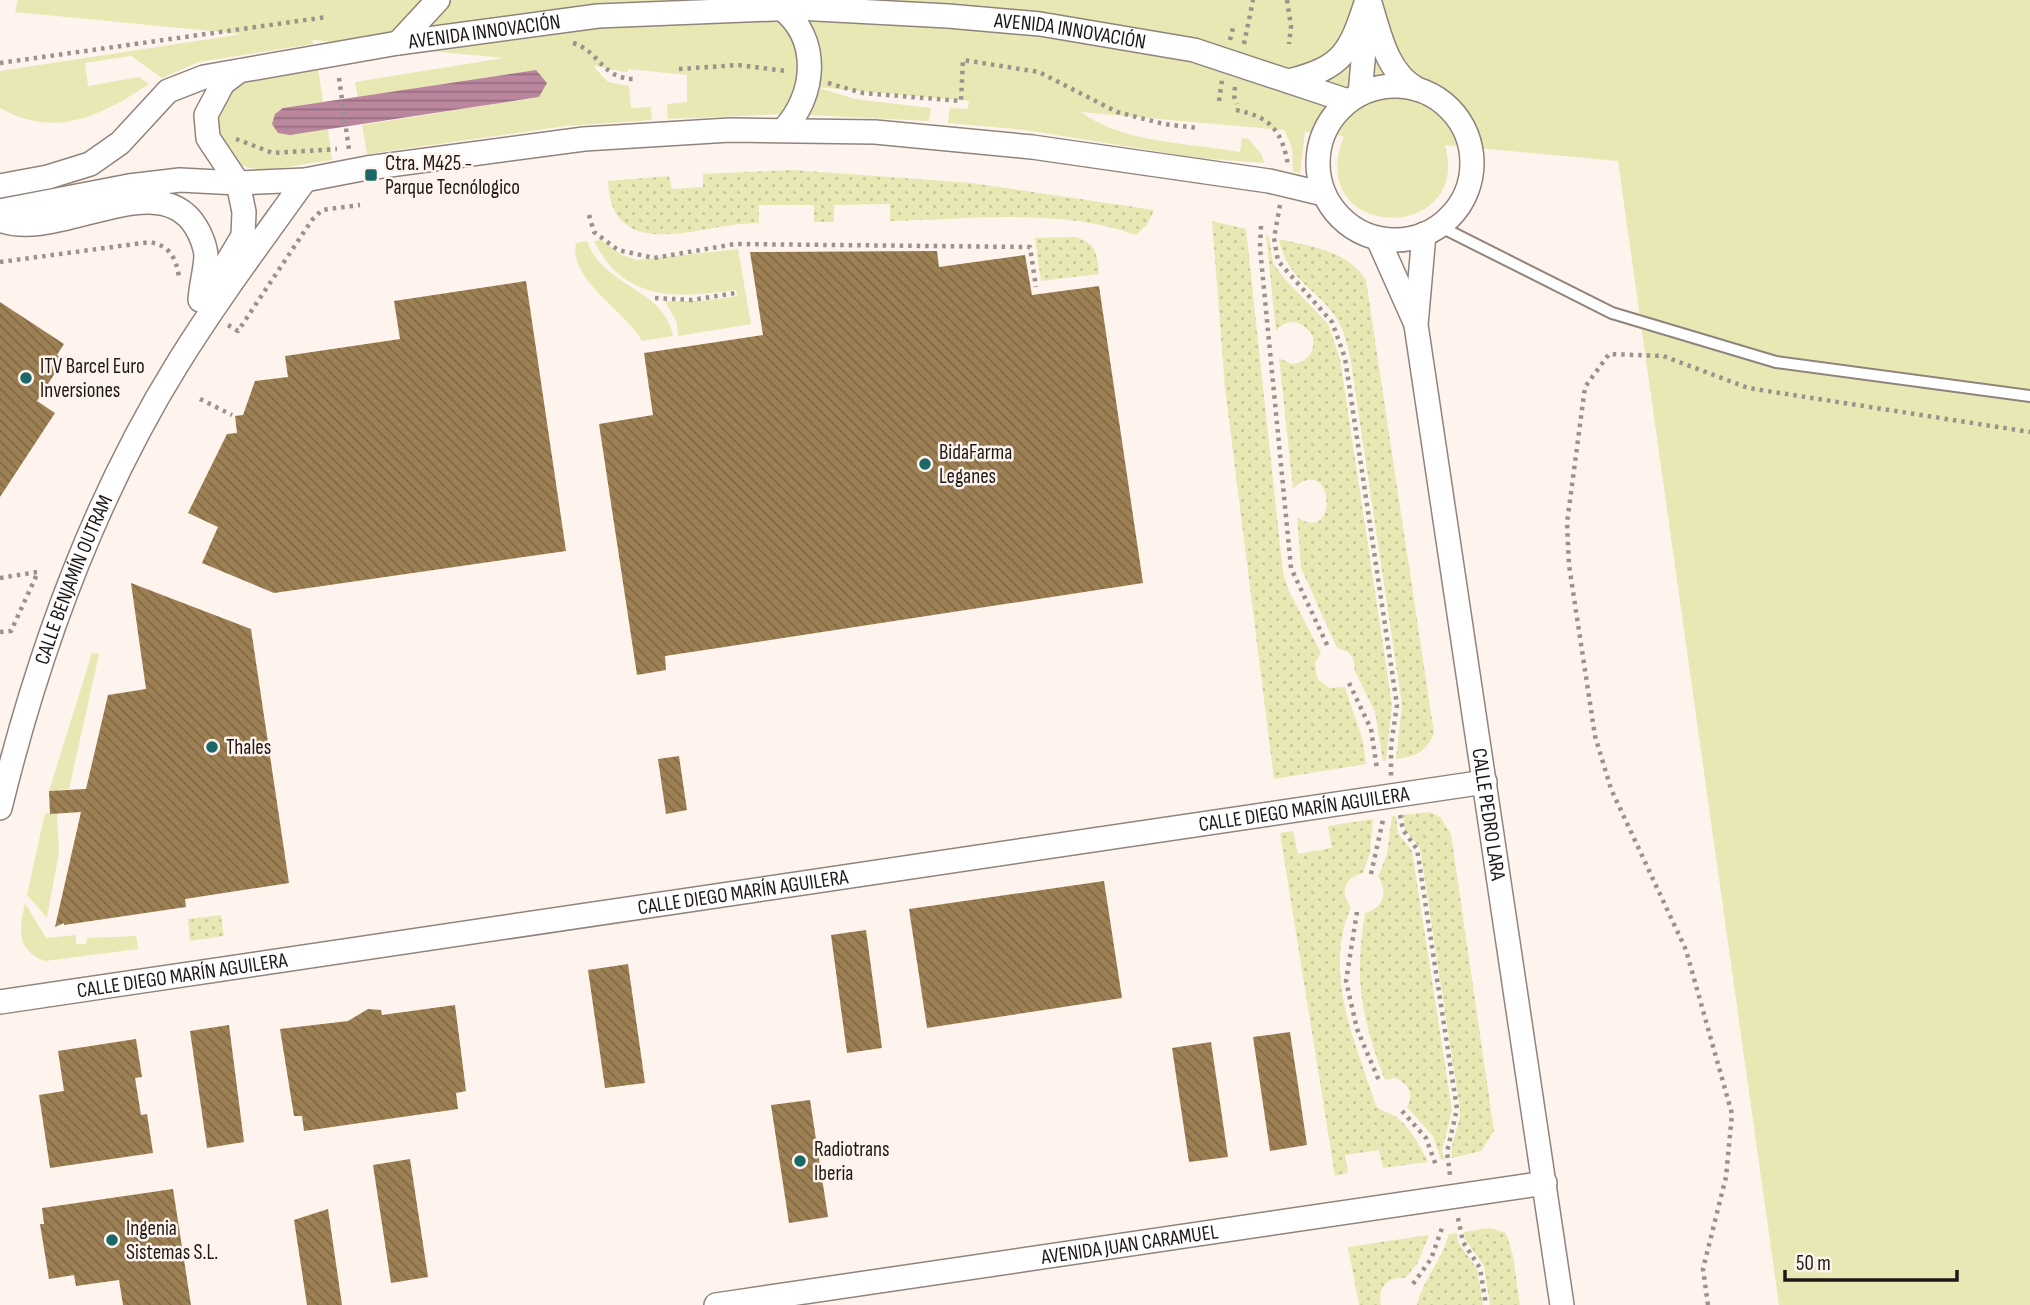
<svg xmlns="http://www.w3.org/2000/svg" width="2030" height="1305" font-family="'Sofia Sans Condensed',sans-serif">
	<style>
		.grass { fill: #e8e8b4 }
		.garden { fill: url(#garden-dots) }
		.water { fill: url(#water-rules) }
		.building { fill: url(#building-back-hatch) }
		.lines { fill: none; stroke-linecap: round; stroke-linejoin: round }
		.lane-casing { stroke: #90837c; stroke-width: 14 }
		.street-casing { stroke: #90837c; stroke-width: 26 }
		.path { stroke: #9b928d; stroke-width: 4.5; stroke-dasharray: 3.5 5; stroke-linecap: butt }
		.lane { stroke: #fff; stroke-width: 10 }
		.street { stroke: #fff; stroke-width: 23 }
		.poi-dot { fill: #1b6869; stroke: #fff3ed; stroke-width: 2.5 }
		.labels { text-anchor: middle; dominant-baseline: central; stroke-width: 5; stroke-linejoin: round; paint-order: stroke }
		.street-label { font-size: 21px; fill: #1e1816; stroke: #fff3ed }
		.poi-label { font-size: 21px; fill: #1e1816; stroke: #fff3ed; text-anchor: start }
	</style>
	<defs>
		<pattern id="garden-dots" width="8" height="8" patternUnits="userSpaceOnUse" patternTransform="scale(1.75)"><rect width="8" height="8" fill="#e8e8b4"/><path d="M2 2h.1M6 6h.1" fill="none" stroke="#c7c69a" stroke-width="1.8" stroke-linecap="round"/></pattern>
		<pattern id="water-rules" width="6" height="5" patternUnits="userSpaceOnUse" patternTransform="scale(1.75)"><rect width="6" height="5" fill="#bb879e"/><path d="M0 2.5h6" fill="none" stroke="#976d80"/></pattern>
		<pattern id="building-back-hatch" width="6" height="6" patternUnits="userSpaceOnUse" patternTransform="scale(1.75)"><rect width="6" height="6" fill="#9d8154"/><path d="M-1 5l2 2M0 0l6 6M5-1l2 2" fill="none" stroke="#7f6945"/></pattern>
	</defs>
	<rect width="100%" height="100%" fill="#fff3ed"/>
	<path class="grass" d="M18 0H2030V1305H1779L1618 161 1445 145C1473 245 1302 242 1344 136L1305 132 1300 173 1293 172 1292 148 1284 130 1081 112C1122 143 1190 143 1240 152L1242 138 1249 139 1262 155 1264 163 1199 158 1025 130 948 123 950 108 968 109 969 101 816 87 855 99 931 108 929 121 788 114 668 119 667 104 687 102V75L628 69V72C616 72 605 67 593 66L608 82 629 86 631 108 651 107 652 120 566 126 367 154 362 125 539 97 536 70 358 97 355 82 504 58 313 40V44L199 62 162 78 131 56 85 63 88 86 139 77 149 84C101 116 56 139 0 108V71L242 34 15 12Z
		M318 68 323 102 283 108 290 135 328 129 332 160C308 163 281 170 258 169 212 167 207 99 244 81 262 73 298 71 318 68Z
		M601 240 622 255 637 260 738 249 751 324 678 336 677 323 665 301H701L737 296 736 290C678 298 625 303 594 241Z
		M587 241C603 287 664 288 673 336L642 341C627 312 568 280 576 243Z
		M92 653 99 654 69 789 49 791Z
		M45 813H57L59 852 47 918 27 895Z
		M25 903 46 938 76 935V944H86L87 938 136 936 138 949 45 961C16 950 19 930 25 903Z"/>
	<path class="garden" d="M793 170 972 183 1154 210 1147 225 1136 235C1062 207 969 220 890 221V204L834 205V222H814V205H759V223C705 222 611 268 608 181L669 176 672 189 703 187V174Z
		M1212 221 1246 229 1283 573 1289 591 1321 653 1315 662 1317 678 1329 688 1345 687 1363 741 1366 764 1274 779 1225 388Z
		M1266 235 1269 236 1273 263 1283 277 1328 324 1340 359 1392 705 1386 761H1383L1375 712 1355 671 1353 658 1348 652 1337 648 1301 568 1297 517C1340 547 1334 450 1293 489L1279 358 1291 364C1307 362 1315 354 1313 337 1305 322 1288 316 1276 331Z
		M1074 237C1096 242 1097 253 1099 274L1041 281 1035 238Z
		M1279 239C1312 247 1347 250 1366 280L1434 733C1427 752 1415 757 1396 759L1402 705 1350 356C1347 344 1344 330 1337 319 1316 286 1288 283 1279 239Z
		M1430 812 1440 817 1451 834 1494 1131 1481 1151 1452 1158C1449 1143 1461 1125 1460 1109L1420 848 1405 829 1403 815Z
		M1392 816H1396L1398 833 1412 851 1452 1110 1442 1151 1445 1159 1441 1160 1433 1136 1407 1107C1415 1094 1408 1083 1395 1078L1385 1080C1361 1016 1354 981 1365 913 1383 908 1389 893 1378 877L1387 854Z
		M1373 819 1370 852 1363 873C1345 877 1339 892 1351 907 1322 974 1356 1042 1376 1106 1382 1112 1389 1112 1395 1116 1410 1127 1420 1146 1428 1162L1383 1168 1379 1150 1345 1155 1348 1173 1335 1176 1280 833 1293 831 1298 854 1332 848 1328 826Z
		M221 915 224 936 190 941 188 919Z
		M1490 1228 1506 1233 1513 1256 1520 1305H1490L1484 1266 1465 1239 1464 1232Z
		M1457 1233 1458 1242 1477 1269 1483 1305H1417C1423 1280 1442 1260 1449 1234Z
		M1429 1235 1417 1264 1405 1278C1388 1276 1377 1288 1381 1305H1359L1348 1247Z"/>
	<path class="water" d="M536 70 547 83 539 97 290 135 278 133 272 124 275 114 283 108Z"/>
	<path class="building" d="M937 251 939 267 1025 255 1032 295 1099 286 1143 583 665 656 666 670 637 675 599 424 653 415 644 353 763 335 750 252Z
		M526 281 566 551 274 593 202 563 218 527 188 513 227 434 237 433 235 416 243 415 255 381 288 377 285 356 400 339 394 301Z
		M0 302 64 344 57 355 64 359 37 401 55 413 0 497Z
		M131 583 251 629 289 883 185 899 186 907 64 925V923L55 927 81 812 50 814 49 791 86 789 108 695 146 689Z
		M679 756 687 810 666 814 658 759Z
		M1104 881 1122 998 927 1028 909 909Z
		M866 930 882 1048 847 1053 831 935Z
		M628 964 645 1083 605 1088 588 970Z
		M455 1005 466 1091 456 1093 458 1109 304 1131 302 1116H294L280 1029 348 1021 368 1009 381 1010 382 1015Z
		M229 1025 244 1142 207 1148 190 1031Z
		M1290 1032 1307 1145 1270 1151 1253 1037Z
		M136 1039 142 1077 135 1078 141 1115 147 1114 153 1153 50 1168 39 1095 64 1091 58 1051Z
		M1211 1042 1228 1157 1189 1162 1172 1048Z
		M810 1100 828 1217 789 1223 771 1105Z
		M410 1159 428 1277 391 1283 373 1165Z
		M173 1189 191 1305H123L119 1280 76 1286 74 1275 49 1279 40 1224H44L42 1208Z
		M328 1209 342 1305H307L294 1220Z"/>
	<g class="lines">
		<g class="lane-casing">
			<path id="lane" d="M1439 226 1612 313 1776 362 2030 396"/>
		</g>
		<g class="street-casing">
			<g id="street">
				<path d="M1369 0C1379 31 1386 73 1417 89"/>
				<path d="M781 8C821 39 816 96 783 130"/>
				<path d="M398 43 438 0"/>
				<path d="M1289 81C1344 67 1350 52 1367 0"/>
				<circle cx="1395" cy="163" r="77"/>
				<path d="M1360 94 1367 17"/>
				<path id="s1" d="M0 186 48 177 90 164 120 143 168 91 204 77 398 43 598 16 798 8 948 16 1040 24 1194 50 1348 101"/>
				<path d="M0 211 129 186 180 180 238 183 305 180 367 168 584 139 730 130 875 132 1032 147 1269 181 1324 194"/>
				<path d="M0 220C56 243 158 164 196 227 201 235 206 248 206 257 205 271 201 286 200 300"/>
				<path id="s2" d="M1424 234 1416 325 1562 1305"/>
				<path d="M1378 239 1415 322"/>
				<path d="M210 291 243 236 244 212 238 183 208 138 206 115 223 83 239 71"/>
				<path id="s3" d="M0 808C38 652 93 500 178 363 217 300 262 240 305 180"/>
				<path id="s4" d="M0 1002 1485 782"/>
				<path id="s5" d="M716 1305 1545 1183"/>
			</g>
		</g>
		<path class="path" d="M1287 0 1291 26 1289 44
			M1230 40 1233 28
			M573 43C600 51 601 79 635 79
			M1244 44 1253 0
			M0 63 327 17
			M679 69 738 65 786 71
			M339 78 349 150
			M828 83 863 93 961 101 963 60 1039 72 1117 112 1164 124 1198 128
			M1235 87 1234 96 1237 104
			M1219 101 1222 80
			M1236 110C1271 117 1282 131 1288 165
			M236 139 273 153 337 149
			M1280 205 1274 238 1278 261 1332 322 1345 358 1397 705 1391 746V776
			M589 215 594 232 618 250 654 258 735 244 1030 247 1036 287
			M1261 226 1260 248 1291 568 1329 649
			M0 262 150 242C170 246 176 258 179 277
			M655 298 692 300 735 293
			M228 325 238 331 312 220 322 210 360 205
			M200 399 232 415
			M0 578 37 572
			M0 632 11 631 38 572
			M1349 683 1371 729 1377 769
			M1400 815 1403 830 1417 849 1457 1109 1447 1152 1450 1175
			M1371 874 1383 820
			M1357 912 1346 981 1357 1029 1380 1083
			M1402 1111 1426 1138 1437 1168
			M1458 1218 1463 1242 1480 1268 1486 1305
			M1413 1284 1431 1259 1442 1228
			M1708 1305 1703 1269 1726 1177 1732 1114 1686 950 1611 789 1595 736 1569 565 1567 523 1585 387 1609 354 1663 356 1748 388 2030 432"/>
		<use href="#lane" class="lane"/>
		<use href="#street" class="street"/>
	</g>
	<g class="poi-dot">
		<rect x="364" y="168" width="14" height="14" rx="3.5"/>
		<circle cx="26" cy="378" r="7"/>
		<circle cx="925" cy="464" r="7"/>
		<circle cx="212" cy="747" r="7"/>
		<circle cx="800" cy="1161" r="7"/>
		<circle cx="112" cy="1240" r="7"/>
	</g>
	<g class="labels">
		<g class="street-label">
			<text stroke="none"><textPath href="#s1" startOffset="523">AVENIDA INNOVACIÓN</textPath></text>
			<text stroke="none"><textPath href="#s1" startOffset="1111">AVENIDA INNOVACIÓN</textPath></text>
			<text stroke="none"><textPath href="#s3" startOffset="240">CALLE BENJAMÍN OUTRAM</textPath></text>
			<text stroke="none"><textPath href="#s4" startOffset="1318">CALLE DIEGO MARÍN AGUILERA</textPath></text>
			<text stroke="none"><textPath href="#s2" startOffset="586">CALLE PEDRO LARA</textPath></text>
			<text stroke="none"><textPath href="#s4" startOffset="751">CALLE DIEGO MARÍN AGUILERA</textPath></text>
			<text stroke="none"><textPath href="#s4" startOffset="184">CALLE DIEGO MARÍN AGUILERA</textPath></text>
			<text stroke="none"><textPath href="#s5" startOffset="418">AVENIDA JUAN CARAMUEL</textPath></text>
		</g>
		<g class="poi-label">
			<text x="385" y="163">Ctra. M425 -<tspan x="385" dy="24">Parque Tecnólogico</tspan></text>
			<text x="40" y="366">ITV Barcel Euro<tspan x="40" dy="24">Inversiones</tspan></text>
			<text x="939" y="452">BidaFarma<tspan x="939" dy="24">Leganes</tspan></text>
			<text x="226" y="747">Thales</text>
			<text x="814" y="1149">Radiotrans<tspan x="814" dy="24">Iberia</tspan></text>
			<text x="126" y="1228">Ingenia<tspan x="126" dy="24">Sistemas S.L.</tspan></text>
		</g>
	</g>
	<path d="M1785 1270v10h172v-10" fill="none" stroke="#1e1816" stroke-width="3.5"/>
	<text x="1796" y="1270" font-size="21" fill="#1e1816" stroke="#fff3ed" stroke-width="5" paint-order="stroke">50 m</text>
</svg>
